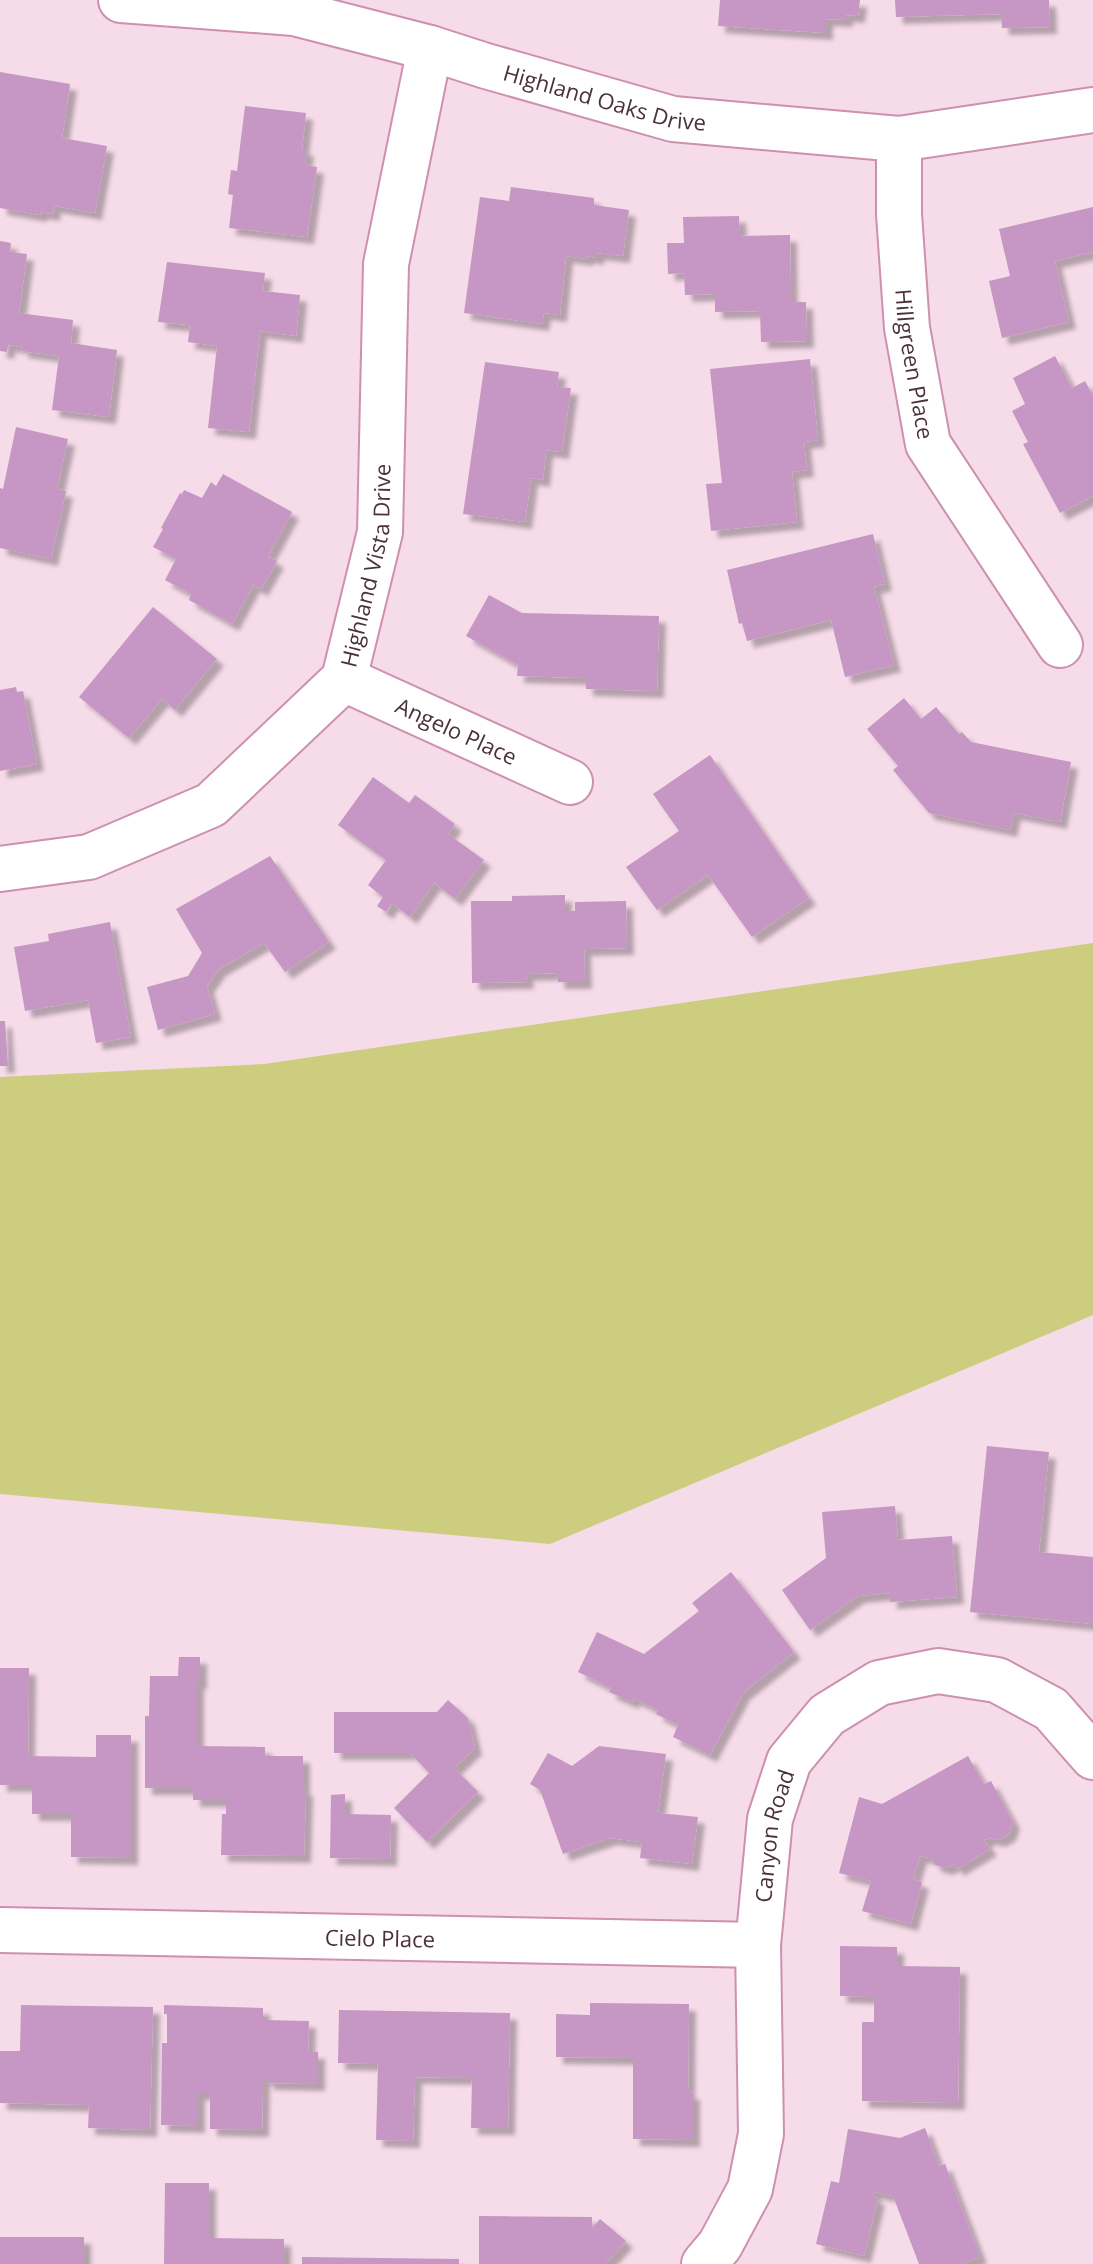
<svg xmlns="http://www.w3.org/2000/svg" width="1093" height="2264" font-family="'Open Sans',sans-serif">
	<style>
		.green { fill: #cdcd80 }
		.building { fill: #c696c4; filter: url(#shadow) }
		.lines { fill: none; stroke-linecap: round; stroke-linejoin: round }
		.minor-casing { stroke: #ce90af; stroke-width: 48 }
		.minor { stroke: #fff; stroke-width: 44 }
		.labels { text-anchor: middle; dominant-baseline: central; stroke-width: 8; stroke-linejoin: round; paint-order: stroke }
		.street-label { font-size: 22px; fill: #4b313e; stroke: #fff }
	</style>
	<defs>
		<filter id="shadow"><feDropShadow dx="7" dy="7" stdDeviation="2" flood-color="#0004"/></filter>
	</defs>
	<rect width="100%" height="100%" fill="#f6dbe8"/>
	<path class="green" d="M1093 943V1315L550 1544 0 1494V1077L264 1064Z"/>
	<path class="building" d="M720 0H860L858 16 846 15V20L826 19V33L718 26Z
		M895 0H1049L1050 27 1002 28 1001 14 896 17Z
		M0 72 70 84 62 138 107 146 95 213 54 206 53 214 41 212 40 215 0 208Z
		M245 106 306 113 302 149H307L305 165 317 167 307 237 229 228 233 195 228 194 231 170 237 171Z
		M511 187 594 198V205L629 210 623 256 597 253V258L587 256 586 259 566 256 560 315 544 313 542 324 464 313 480 197 509 201Z
		M1093 207V252L1055 261 1069 322 1002 338 989 281 1010 276 999 229Z
		M739 216 740 236 790 235 791 302H806L807 341 761 342 760 311 715 312V294L685 295 684 273 668 274 667 243H684L683 217Z
		M0 241 11 243 10 252 27 254 19 313 73 320 71 343 117 350 109 417 52 410 59 356 21 351 22 347 8 345 7 352 0 351Z
		M167 262 265 273 263 291 300 295 296 336 260 331 249 432 208 428 217 346 188 342 190 325 158 322Z
		M1055 356 1072 388 1085 381 1093 395V496L1060 513 1023 444 1028 442 1012 411 1025 404 1013 378Z
		M810 359 818 440 804 442 807 470 792 472 797 522 711 531 706 484 722 483 710 369Z
		M485 362 559 372 557 387 571 388 562 452 546 450 543 480 531 478 525 522 463 514Z
		M16 427 68 439 57 489 66 491 51 559 0 548V488L3 489Z
		M223 474 292 512 268 556 277 561 261 589 253 585 232 624 189 600 191 594 165 580 176 559 153 547 163 529 161 528 180 493 182 494 184 490 202 498 211 482 216 486Z
		M873 534 885 584 874 587 894 665 845 677 831 620 747 641 742 623 739 624 727 570Z
		M489 595 522 613 659 616 657 691 586 689V678L517 676 518 665 466 636Z
		M153 607 217 659 175 710 162 699 129 738 79 697Z
		M16 687 17 692 23 691 37 764 0 771V690Z
		M904 698 921 719 936 707 959 734 962 732 971 742 1071 762 1060 822 1014 813 1010 830 929 813 893 770 898 766 867 729Z
		M710 755 809 898 752 937 708 875 657 910 626 867 679 831 653 794Z
		M373 777 409 803 415 795 455 824 448 834 484 860 455 899 434 883 410 917 392 903 386 912 377 906 383 897 368 885 386 860 338 825Z
		M270 856 329 942 285 972 264 943 219 969 207 986 215 1014 158 1030 147 987 188 976 202 953 176 909Z
		M565 895V911H575V902L626 901 627 948 584 949 585 982H558L557 973 526 974 527 982 472 983 471 901H512V896Z
		M110 922 131 1037 96 1043 88 1000 25 1011 14 947 49 941 48 934Z
		M0 1021H5L8 1066H0Z
		M987 1446 1049 1452 1039 1552 1093 1557V1624L970 1612Z
		M895 1506 898 1540 952 1536 957 1597 890 1602V1593L858 1596 810 1630 782 1590 826 1558 822 1512Z
		M731 1572 794 1652 743 1693 710 1755 673 1737 678 1725 656 1714 658 1710 633 1698 632 1702 609 1692 611 1688 578 1672 597 1632 644 1654 699 1611 692 1603Z
		M179 1657H200V1682H197V1746L265 1747V1756H303V1789H306L304 1856 221 1855 222 1814H226V1800H193V1788H145V1716H149L150 1676H178Z
		M0 1668H29L28 1756 96 1757V1735H131V1858L71 1857V1814H32V1785H0Z
		M448 1700 468 1718 475 1748 454 1768 478 1792 427 1842 394 1808 429 1773 410 1753H334V1712H437Z
		M599 1746 666 1754 658 1813 698 1817 692 1864 640 1858 642 1842 610 1838 563 1854 540 1790 530 1784 548 1753 572 1766Z
		M968 1756 984 1784 991 1781 1013 1822 1009 1834 999 1840 989 1838 984 1840 990 1849 957 1869 954 1864 946 1868 935 1865 931 1858 920 1856 913 1879 922 1882 911 1924 862 1911 871 1881 839 1873 859 1797 882 1804Z
		M345 1794V1814L391 1815 390 1859 330 1858 331 1795Z
		M840 1946 897 1947V1966L960 1967 958 2103 862 2101V2022H874V1997L840 1996Z
		M590 2003 689 2004 688 2092 693 2093V2140L633 2139V2058L556 2057V2014L590 2015Z
		M21 2005 153 2007 150 2130 88 2128 89 2105 0 2103V2051H20Z
		M164 2005 263 2008V2020L309 2021 308 2052H318V2084L267 2083V2079L263 2078 262 2130 210 2129V2093H198V2126L161 2125 162 2043H167V2014H164Z
		M339 2010 510 2013 508 2128H471L472 2078 415 2077 413 2141 376 2140 378 2064 338 2063Z
		M925 2128 939 2166 945 2164 980 2257 961 2264H919L893 2196 874 2192 873 2197 878 2198 864 2256 816 2244 831 2181 839 2183 848 2129 900 2138Z
		M165 2183H209V2238L284 2239V2264H164Z
		M479 2216 592 2217V2228L600 2219 626 2241 605 2264H479Z
		M0 2237H84V2264H0Z
		M302 2257 459 2259V2264H302Z"/>
	<g class="lines">
		<g class="minor-casing">
			<g id="minor">
				<path id="s1" d="M121 0 294 13 430 48 486 66 673 119 899 139 1093 110"/>
				<path id="s2" d="M899 139V214L907 328 928 444 1060 645"/>
				<path id="s3" d="M344 679 570 782"/>
				<path id="s4" d="M0 869 89 857 211 805 344 679 380 532 386 264 430 48"/>
				<path id="s5" d="M0 1930 758 1945"/>
				<path id="s6" d="M704 2264 720 2245 750 2189 761 2134 758 1945 770 1819 789 1761 827 1715 879 1683 938 1671 997 1680 1051 1709 1093 1757"/>
			</g>
		</g>
		<use href="#minor" class="minor"/>
	</g>
	<g class="labels">
		<g class="street-label">
			<text stroke="none"><textPath href="#s1" startOffset="496">Highland Oaks Drive</textPath></text>
			<text stroke="none"><textPath href="#s2" startOffset="226">Hillgreen Place</textPath></text>
			<text stroke="none"><textPath href="#s4" startOffset="522">Highland Vista Drive</textPath></text>
			<text stroke="none"><textPath href="#s3" startOffset="124">Angelo Place</textPath></text>
			<text stroke="none"><textPath href="#s6" startOffset="444">Canyon Road</textPath></text>
			<text stroke="none"><textPath href="#s5" startOffset="380">Cielo Place</textPath></text>
		</g>
	</g>
</svg>
